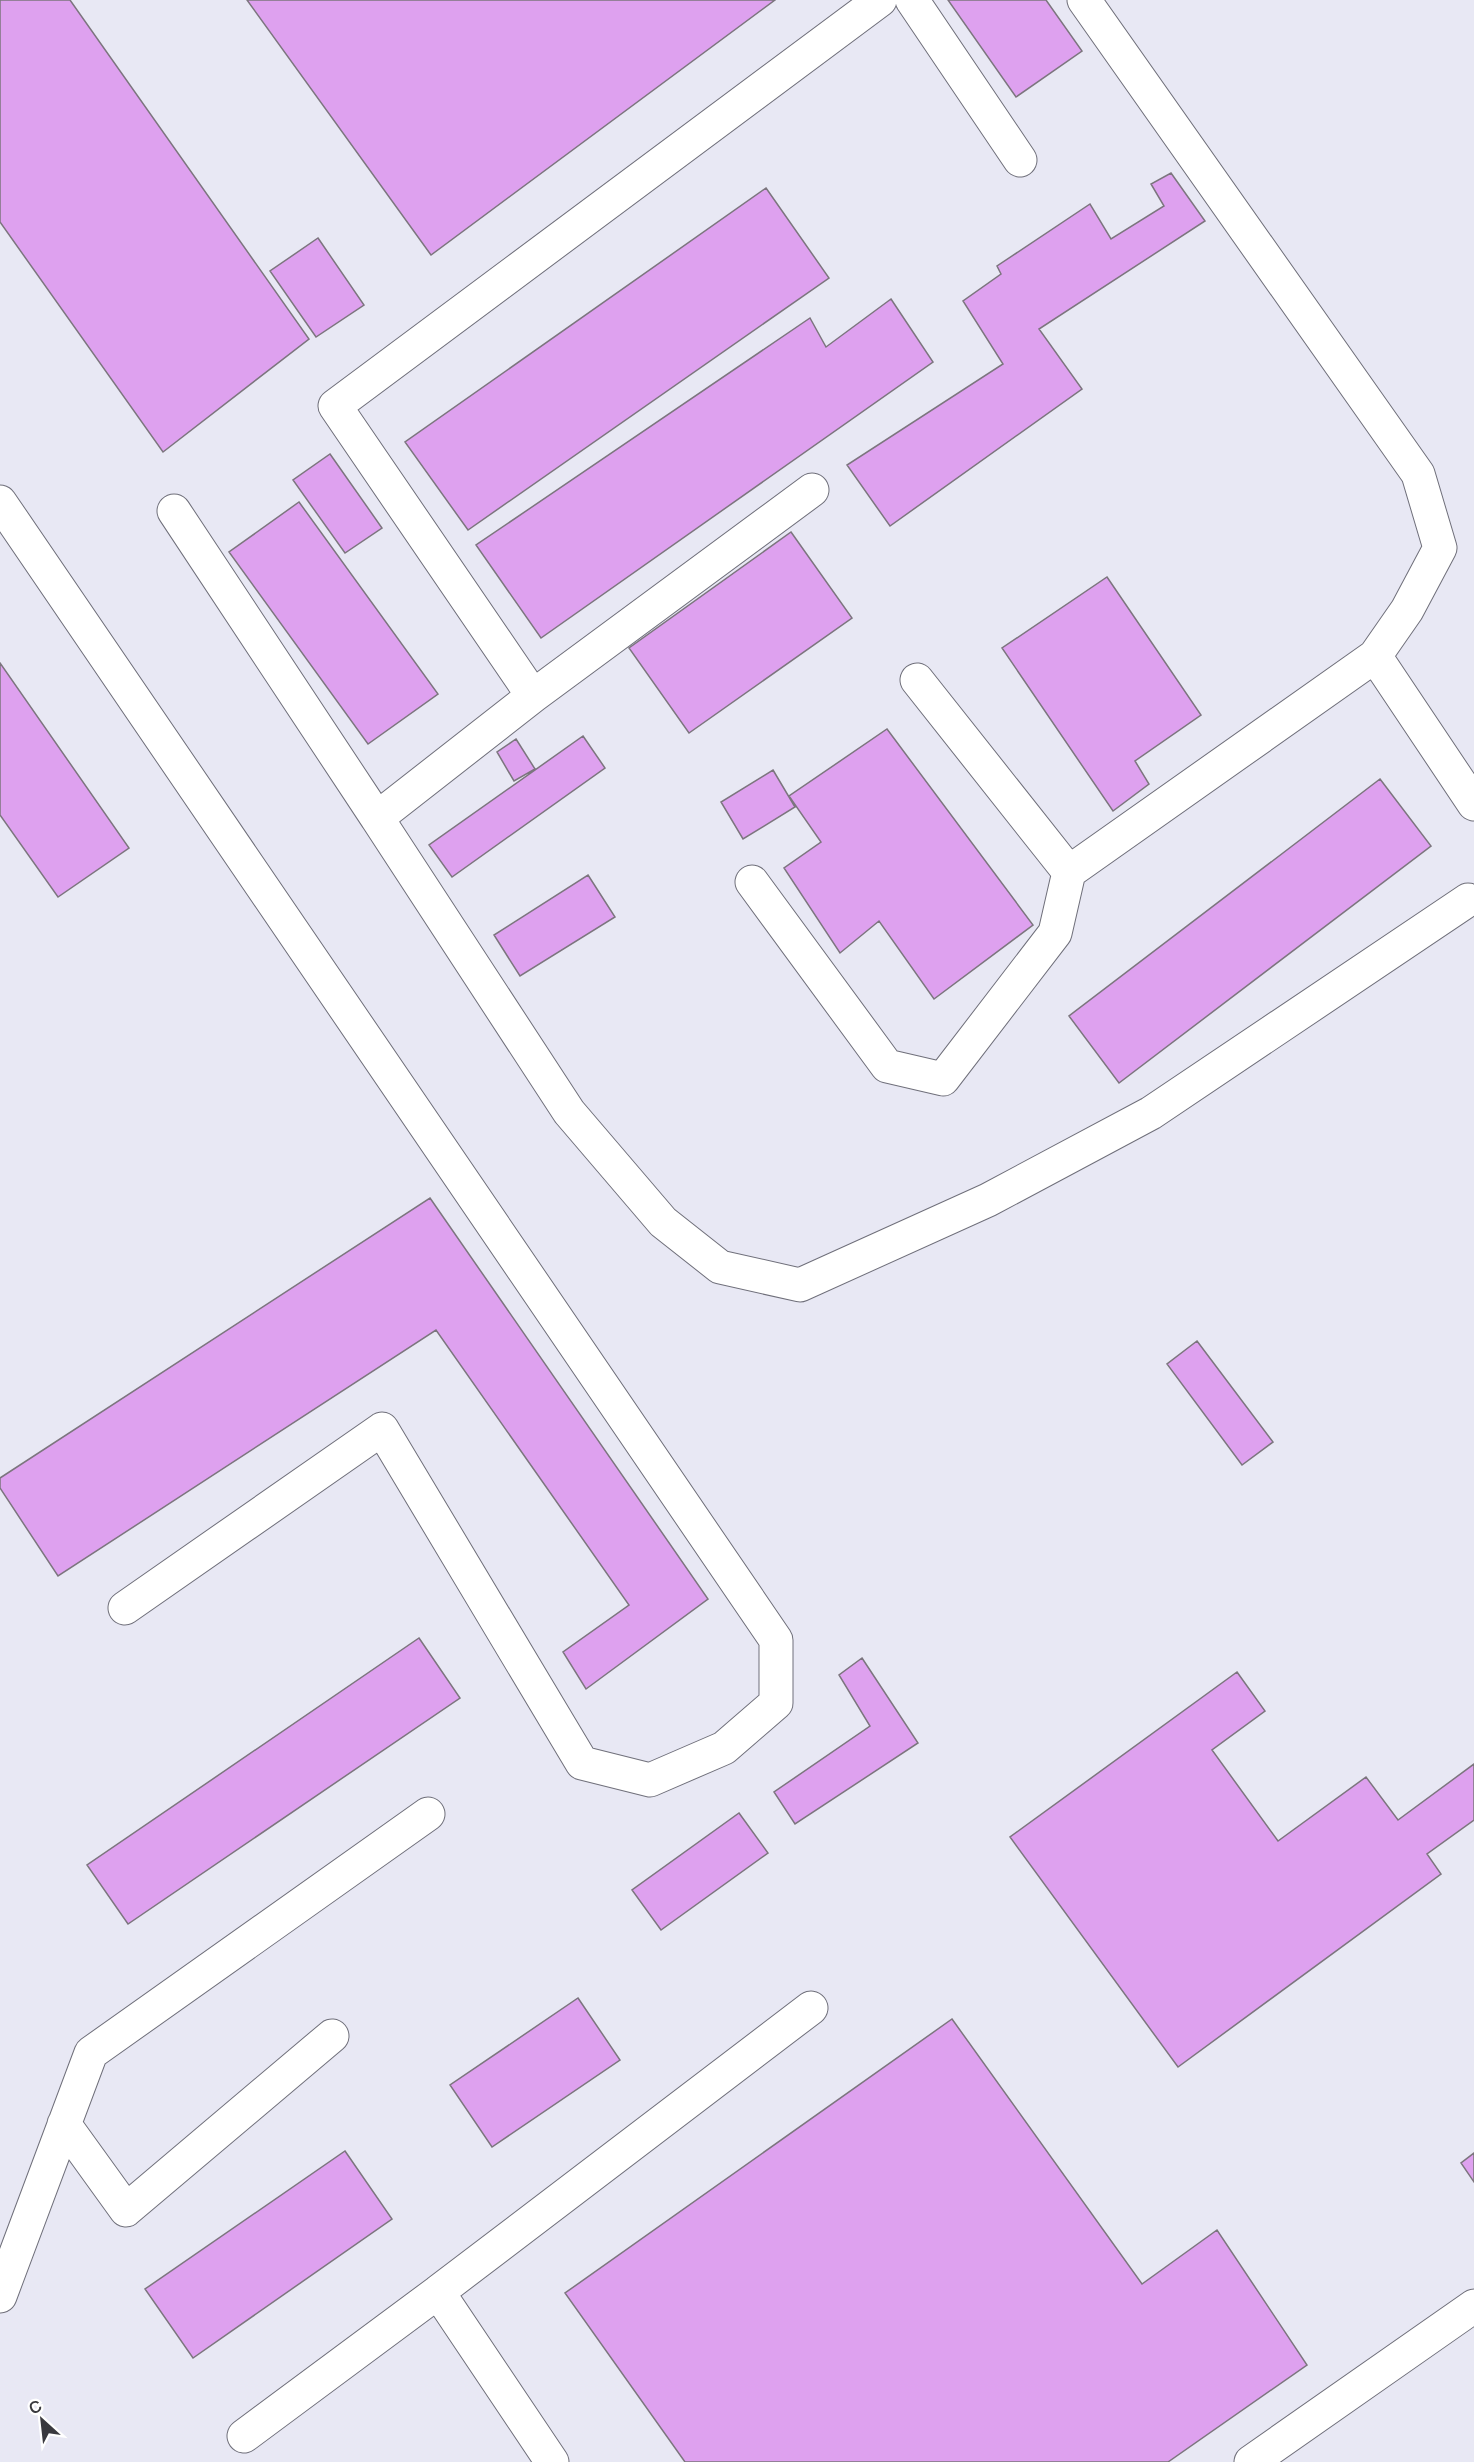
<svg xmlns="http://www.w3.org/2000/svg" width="1474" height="2462" font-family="Manrope,sans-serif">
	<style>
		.building { fill: #dea1ef; stroke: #7c757e; stroke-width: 1.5 }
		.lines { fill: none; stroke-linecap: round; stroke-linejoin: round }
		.minor-casing { stroke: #6f6f7a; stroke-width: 35 }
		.minor { stroke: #fff; stroke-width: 33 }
	</style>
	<rect width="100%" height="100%" fill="#e8e8f4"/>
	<path class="building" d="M0 0H70L309 339 163 452 0 222Z
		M247 0H775L431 255Z
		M948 0H1046L1082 51 1016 97Z
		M1171 173 1205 221 1039 329 1082 389 890 526 847 465 1003 364 963 301 1001 274 997 266 1090 204 1111 239 1164 206 1151 184Z
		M766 188 829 278 468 530 405 442Z
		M318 238 364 305 316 337 270 271Z
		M891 299 933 362 541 638 476 545 810 318 826 347Z
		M330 454 382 528 345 553 293 480Z
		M299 502 438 694 368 744 229 552Z
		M791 532 852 618 689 733 629 648Z
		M1107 577 1201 715 1135 761 1149 784 1113 811 1002 648Z
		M0 663 129 848 58 897 0 815Z
		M887 729 1033 925 934 999 879 921 840 953 784 868 821 842 789 796Z
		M583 736 605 768 452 877 429 845Z
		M516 739 535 769 514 781 497 752Z
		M773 770 795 807 743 839 721 802Z
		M1380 779 1431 846 1119 1083 1069 1016Z
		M588 875 615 917 520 976 494 935Z
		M430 1198 708 1599 586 1689 563 1652 629 1605 436 1330 58 1576 0 1488V1478Z
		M1197 1341 1273 1442 1242 1465 1167 1364Z
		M419 1638 460 1698 128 1924 87 1865Z
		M862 1658 918 1743 795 1824 774 1792 870 1726 839 1675Z
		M1237 1672 1265 1711 1212 1750 1278 1841 1366 1777 1398 1820 1474 1764V1820L1427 1854 1441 1874 1178 2067 1010 1837Z
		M739 1813 768 1853 661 1930 632 1890Z
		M578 1998 620 2060 492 2147 450 2085Z
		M952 2019 1142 2284 1217 2230 1307 2365 1168 2462H685L565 2293Z
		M345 2151 392 2219 193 2358 145 2289Z
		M1474 2153V2182L1461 2163Z"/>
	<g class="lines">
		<g class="minor-casing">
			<path id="minor" d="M912 0 1020 160
				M812 490 533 696 335 406 880 0
				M0 502 776 1640V1703L724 1748 650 1780 582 1763 382 1429 125 1608
				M174 511 377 818
				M1375 656 1474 804
				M917 680 1069 872 1375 656 1407 610 1440 548 1418 474 1084 0
				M533 696 377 818 569 1112 663 1222 720 1267 800 1285 988 1200 1151 1113 1468 900
				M752 882 887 1066 943 1079 1055 933 1069 872
				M64 2124 126 2210 332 2036
				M0 2296 91 2053 428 1814
				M244 2436 438 2292
				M552 2462 438 2292 811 2008
				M1251 2462 1474 2306"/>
		</g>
		<use href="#minor" class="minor"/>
	</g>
	<g transform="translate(42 2420) rotate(333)" stroke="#ffffff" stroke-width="4.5" paint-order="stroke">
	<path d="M0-4.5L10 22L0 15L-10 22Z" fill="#39393e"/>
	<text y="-9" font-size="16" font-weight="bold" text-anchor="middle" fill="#39393e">С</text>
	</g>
</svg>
